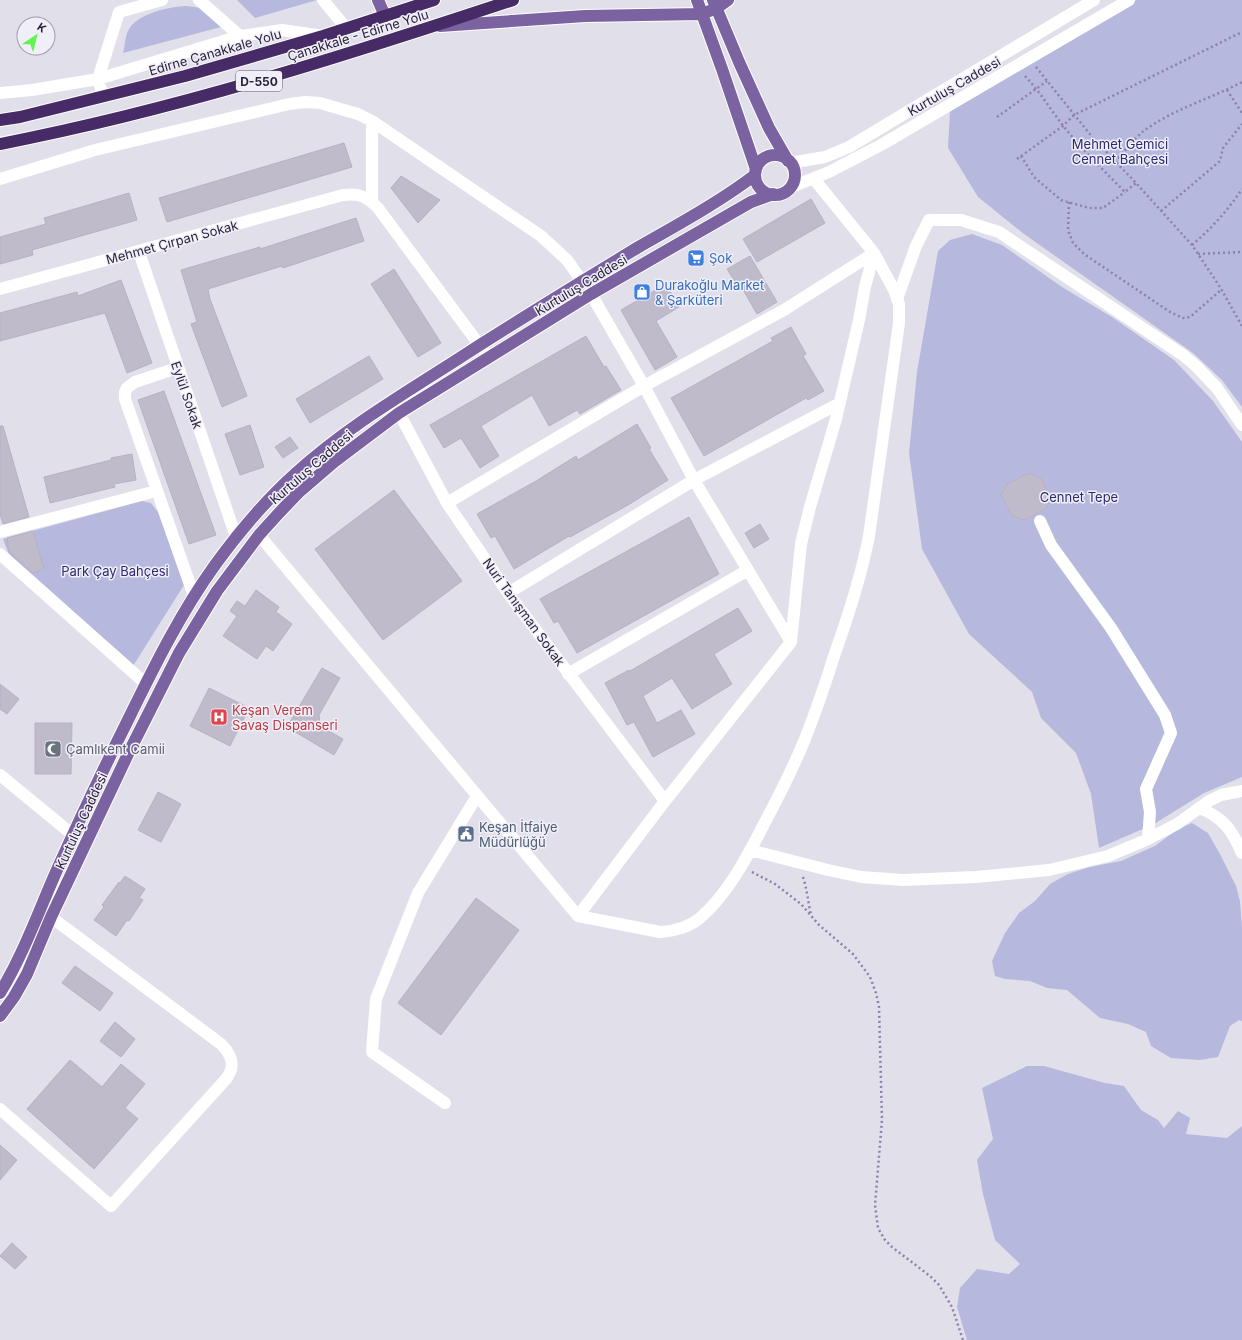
<svg xmlns="http://www.w3.org/2000/svg" width="1242" height="1340" font-family="Inter,sans-serif">
	<style>
		.green { fill: #b6b9dd }
		.building { fill: #bfbbcb; stroke: #b6b1c4 }
		.lines { fill: none; stroke-linecap: round; stroke-linejoin: round }
		.major-casing { stroke: #fff; stroke-width: 14 }
		.highway-casing { stroke: #fff; stroke-width: 14 }
		.path { stroke: #8f7eaf; stroke-width: 2.5; stroke-dasharray: 2 3; stroke-linecap: butt }
		.minor { stroke: #fff; stroke-width: 12 }
		.major { stroke: #7b62a1; stroke-width: 12 }
		.highway { stroke: #462b67; stroke-width: 12 }
		.labels { text-anchor: middle; dominant-baseline: central; stroke-width: 3; stroke-linejoin: round; paint-order: stroke }
		.shield { fill: #f0eff7; stroke: #655d73; stroke-width: 1 }
		.shield-label { font-size: 12px; font-weight: bold; fill: #2a1f3b }
		.street-label { font-size: 13px; fill: #2a1f3b; stroke: #f0eff7 }
		.park-label { font-size: 13px; fill: #2c2972; stroke: #f0eff7 }
		.shop-label { font-size: 13px; fill: #366cbe; stroke: #f0eff7; text-anchor: start }
		.health-label { font-size: 13px; fill: #be3a42; stroke: #f0eff7; text-anchor: start }
		.worship-label { font-size: 13px; fill: #5b616d; stroke: #f0eff7; text-anchor: start }
		.service-label { font-size: 13px; fill: #4e5e75; stroke: #f0eff7; text-anchor: start }
	</style>
	<rect width="100%" height="100%" fill="#e1dfea"/>
	<path class="green" d="M237 0H317L255 18Z
		M1136 0H1242V407L1222 380 1193 353 1024 234 978 197 948 148 950 111Z
		M186 6 202 8 221 27 123 53C125 46 125 35 129 29 139 13 169 7 186 6Z
		M972 234 1002 245 1062 287 1112 317 1174 360 1213 401 1242 442V777L1204 793 1154 824 1099 848 1091 794 1076 753 1041 718 1032 692 969 634 922 549 909 453 917 372 938 251 950 240Z
		M142 501 151 503 158 512 184 585 133 666 11 560 3 539Z
		M1192 823 1208 833 1221 856 1236 886 1240 901 1242 927V1021L1239 1020 1230 1026 1218 1057 1200 1060 1171 1058 1151 1046 1146 1032 1128 1024 1100 1018 1067 990 1047 988 1030 981 1005 979 995 976 992 961 1005 933 1019 913 1035 901 1050 884 1068 874 1090 867 1121 861 1155 846 1178 829Z
		M1027 1066H1044L1105 1083 1124 1086 1141 1110 1158 1120 1164 1128 1178 1111 1190 1118 1186 1134 1227 1138 1242 1126V1340H967L957 1307 960 1288 977 1269 1009 1274 1020 1264 995 1240 983 1194 977 1160 993 1139 982 1088Z"/>
	<path class="building" d="M344 143 352 167 167 222 159 198Z
		M401 176 440 200 418 223 391 188Z
		M129 193 137 220 32 250 33 255 0 264V237L46 224 44 218Z
		M811 199 825 223 757 262 743 239Z
		M356 218 364 241 283 268 282 266 208 289 210 299 247 396 222 407 191 324 197 322 181 270 260 247V249Z
		M750 256 777 302 757 314 738 281 735 282 727 269Z
		M394 269 441 343 418 357 371 284Z
		M121 280 152 363 127 373 105 313 0 341V313L77 292 78 296Z
		M666 284 679 307 656 321 677 357 655 370 621 310Z
		M791 327 806 354 803 356 824 391 808 400 806 398 704 456 671 398 773 341 771 338Z
		M586 336 604 367 606 366 621 390 580 414 577 410 549 426 532 395 481 426 499 456 480 468 461 438 444 448 430 425Z
		M369 356 383 379 310 423 296 399Z
		M164 391 216 535 189 544 138 400Z
		M637 424 651 448 649 449 668 480 628 505 570 537 569 536 514 569 495 536 491 538 477 514 536 481 576 456 578 460Z
		M250 425 264 467 240 475 225 434Z
		M0 426H3L29 517 3 524 0 514Z
		M290 437 298 448 283 458 275 447Z
		M132 454 136 480 114 484 115 487 50 503 44 477 111 460V458Z
		M1029 473 1041 478 1050 496 1047 508 1025 520 1012 516 1001 495 1007 484Z
		M394 490 462 581 383 640 315 549Z
		M689 517 719 574 577 653 558 621 554 623 540 599Z
		M760 524 769 539 754 548 745 533Z
		M33 531 44 569 33 573 10 553 7 543H8L7 538Z
		M256 590 279 607 276 612 292 624 273 651 266 646 257 659 223 636 237 616 230 611 237 601 245 606Z
		M738 608 752 631 714 654 732 684 692 709 672 678 643 696 657 723 681 710 695 734 653 757 634 722 627 725 605 683 629 670 630 671Z
		M322 668 340 678 319 715 320 726 343 739 334 755 287 727Z
		M0 684 19 699 7 714 0 709Z
		M209 688 249 708 230 746 190 726Z
		M35 723H72L71 774H35Z
		M158 792 181 804 161 842 138 830Z
		M125 876 145 889 139 898 143 900 129 921 127 920 116 936 94 920 104 907 102 905 119 882 120 883Z
		M476 898 519 930 441 1035 398 1003Z
		M75 966 113 993 100 1011 62 983Z
		M115 1022 135 1039 121 1057 100 1041Z
		M70 1060 102 1087 121 1064 145 1084 125 1108 138 1119 94 1169 27 1109Z
		M0 1145 17 1160 0 1180Z
		M12 1243 27 1257 15 1269 0 1256Z"/>
	<g class="lines">
		<g class="major-casing">
			<path id="major" d="M378 0 385 16
				M697 0 722 69 756 169
				M713 0 739 62 769 128 788 161
				M440 26 585 16 702 14 717 8 728 0
				M755 175a20 20 0 1 1 40 0a20 20 0 1 1-40 0Z
				M0 993C23 955 38 913 56 872 78 823 101 774 125 726 152 671 179 615 215 565 239 532 265 501 295 474 343 430 400 396 455 361 515 322 576 285 637 248 677 225 718 203 755 175
				M0 1016 14 997 27 974 51 917 128 754 179 653 217 591 259 535 279 513 298 493 334 462 399 413 591 294 751 202 773 194"/>
		</g>
		<g class="highway-casing">
			<path id="highway" d="M0 120 20 117 185 76 323 36 434 0
				M0 144C175 110 344 56 513 0"/>
		</g>
		<path class="path" d="M1036 67 1093 138 1136 183 1192 245 1220 287 1242 326
			M1025 76C1040 92 1051 110 1064 127 1083 150 1104 171 1125 192L1136 183
			M1227 90 1242 113
			M997 117 1047 81
			M1021 156 1034 177 1061 200 1089 208H1103L1125 192
			M1017 159 1063 126 1074 115 1242 32
			M1115 162C1124 152 1134 138 1145 130 1174 109 1210 99 1242 82
			M1069 202 1068 230 1073 243 1084 254 1170 312 1183 318 1190 317 1221 290
			M1161 211 1220 161 1223 148 1242 124
			M1192 245C1211 229 1228 210 1242 189
			M1198 254 1242 252
			M752 872 775 884 801 904 819 925 853 954 870 977 876 993 879 1007 882 1120 875 1205 878 1228 885 1240 892 1247 930 1276 939 1285 952 1307 963 1340
			M803 877C807 889 808 902 811 915"/>
		<path class="minor" d="M199 0 240 36
			M323 0 346 28
			M0 93 32 90 98 79 240 36 282 30 323 36
			M103 96 98 79 119 12 162 0
			M372 121V202
			M790 163 825 157 849 147 1094 0
			M0 179 95 150 289 104 306 102 320 103 358 114 372 121 541 236 567 260 582 281
			M789 188 829 172 881 145 1129 0
			M139 252 236 537
			M0 289 343 195C359 193 366 196 378 208L489 358
			M897 299 916 246 929 220H961L999 232 1183 355 1196 366 1217 388 1242 425
			M177 368 135 382 127 388 125 392V399L194 596
			M399 413 447 503 508 593 665 801
			M447 503 644 386 784 310 874 253
			M1040 521 1051 545 1111 628 1165 715 1171 733 1146 789 1150 812 1148 839
			M0 532 156 491
			M259 535 578 916 660 932C675 931 688 928 700 918 727 895 748 856 764 824 779 796 793 768 805 739 816 711 826 682 835 653 849 614 861 577 869 536L899 323V304L895 292 874 253 814 179
			M0 554 145 683
			M508 593 694 480 840 403
			M791 642 801 544 810 507 836 419 859 320 865 287 874 253
			M568 674 748 570
			M0 775 73 835
			M1199 808C1223 817 1232 830 1242 853
			M750 850 828 870 861 877 903 880 976 877 1049 870 1108 856 1146 840 1177 824 1209 801 1221 795 1242 791
			M578 916 665 801 791 642 694 480 644 386 591 294
			M445 1103 372 1052 376 999 418 893 477 796
			M0 1109 111 1206 226 1079C236 1066 232 1055 221 1044L51 917"/>
		<use href="#major" class="major"/>
		<use href="#highway" class="highway"/>
	</g>
	<defs>
		<g id="supermarket-square" transform="scale(0.9)"><rect x="-9" y="-9" width="18" height="18" rx="4" fill="#3f7fe0" stroke="#f0eff7"/><path d="M-6-5.5h2.5l.6 2H6L4.5 2H-2.5L-4.4-4H-6ZM-1.5 3.2a1.3 1.3 0 1 0 .1 0ZM3 3.2a1.3 1.3 0 1 0 .1 0Z" fill="#fff"/></g>
		<g id="shop-square" transform="scale(0.9)"><rect x="-9" y="-9" width="18" height="18" rx="4" fill="#3f7fe0" stroke="#f0eff7"/><path d="M-5-2.5h2.3a2.7 3.5 0 0 1 5.4 0H5L5.5 6h-11ZM-1.5-2.5h3a1.5 2.3 0 0 0-3 0Z" fill="#fff"/></g>
		<g id="hospital-square" transform="scale(0.9)"><rect x="-9" y="-9" width="18" height="18" rx="4" fill="#e0444e" stroke="#f0eff7"/><path d="M-5-5h3v3.5h4V-5h3V5h-3V1.5h-4V5h-3Z" fill="#fff"/></g>
		<g id="mosque-square" transform="scale(0.9)"><rect x="-9" y="-9" width="18" height="18" rx="4" fill="#6b7280" stroke="#f0eff7"/><path d="M3.5-4.9A6 6 0 1 0 3.5 4.9A5 5 0 1 1 3.5-4.9Z" fill="#fff"/></g>
		<g id="civic-square" transform="scale(0.9)"><rect x="-9" y="-9" width="18" height="18" rx="4" fill="#5c6f8a" stroke="#f0eff7"/><path d="M-.6-6.5H3V-4.5H.6V-3L4-1V1h2V6H-6V1h2V-1L-.6-3ZM-1.2 2.5V6h2.4V2.5Z" fill="#fff"/></g>
	</defs>
	<g fill-rule="evenodd">
		<use href="#supermarket-square" x="696" y="258"/>
		<use href="#shop-square" x="642" y="292"/>
		<use href="#hospital-square" x="219" y="717"/>
		<use href="#mosque-square" x="53" y="749"/>
		<use href="#civic-square" x="466" y="834"/>
	</g>
	<g class="labels">
		<rect class="shield" x="236" y="71" width="46" height="20" rx="3"/>
		<g class="shield-label">
			<text x="259" y="81">D-550</text>
		</g>
		<g class="street-label">
			<text transform="translate(358 35) rotate(-17)">Çanakkale - Edirne Yolu</text>
			<text transform="translate(215 52) rotate(-16)">Edirne Çanakkale Yolu</text>
			<text transform="translate(954 86) rotate(-30)">Kurtuluş Caddesi</text>
			<text transform="translate(172 242) rotate(-15)">Mehmet Çırpan Sokak</text>
			<text transform="translate(581 285) rotate(-31)">Kurtuluş Caddesi</text>
			<text transform="translate(187 395) rotate(71)">Eylül Sokak</text>
			<text transform="translate(311 467) rotate(-41)">Kurtuluş Caddesi</text>
			<text transform="translate(524 612) rotate(54)">Nuri Tanışman Sokak</text>
			<text transform="translate(81 821) rotate(-65)">Kurtuluş Caddesi</text>
		</g>
		<g class="park-label">
			<text x="1120" y="144">Mehmet Gemici<tspan x="1120" dy="15">Cennet Bahçesi</tspan></text>
			<text x="1079" y="497">Cennet Tepe</text>
			<text x="115" y="571">Park Çay Bahçesi</text>
		</g>
		<g class="shop-label">
			<text x="709" y="258">Şok</text>
			<text x="655" y="285">Durakoğlu Market<tspan x="655" dy="15">&amp; Şarküteri</tspan></text>
		</g>
		<g class="health-label">
			<text x="232" y="710">Keşan Verem<tspan x="232" dy="15">Savaş Dispanseri</tspan></text>
		</g>
		<g class="worship-label">
			<text x="66" y="749">Çamlıkent Camii</text>
		</g>
		<g class="service-label">
			<text x="479" y="827">Keşan İtfaiye<tspan x="479" dy="15">Müdürlüğü</tspan></text>
		</g>
	</g>
	<g transform="translate(36 36) rotate(35)"><circle r="19" fill="#f0eff7" stroke="#a19cac"/>
	<path d="M0-3L7 15L0 10L-7 15Z" fill="#62f552"/>
	<text y="-6" font-size="11" font-weight="bold" text-anchor="middle" fill="#2a1f3b">K</text>
	</g>
</svg>
